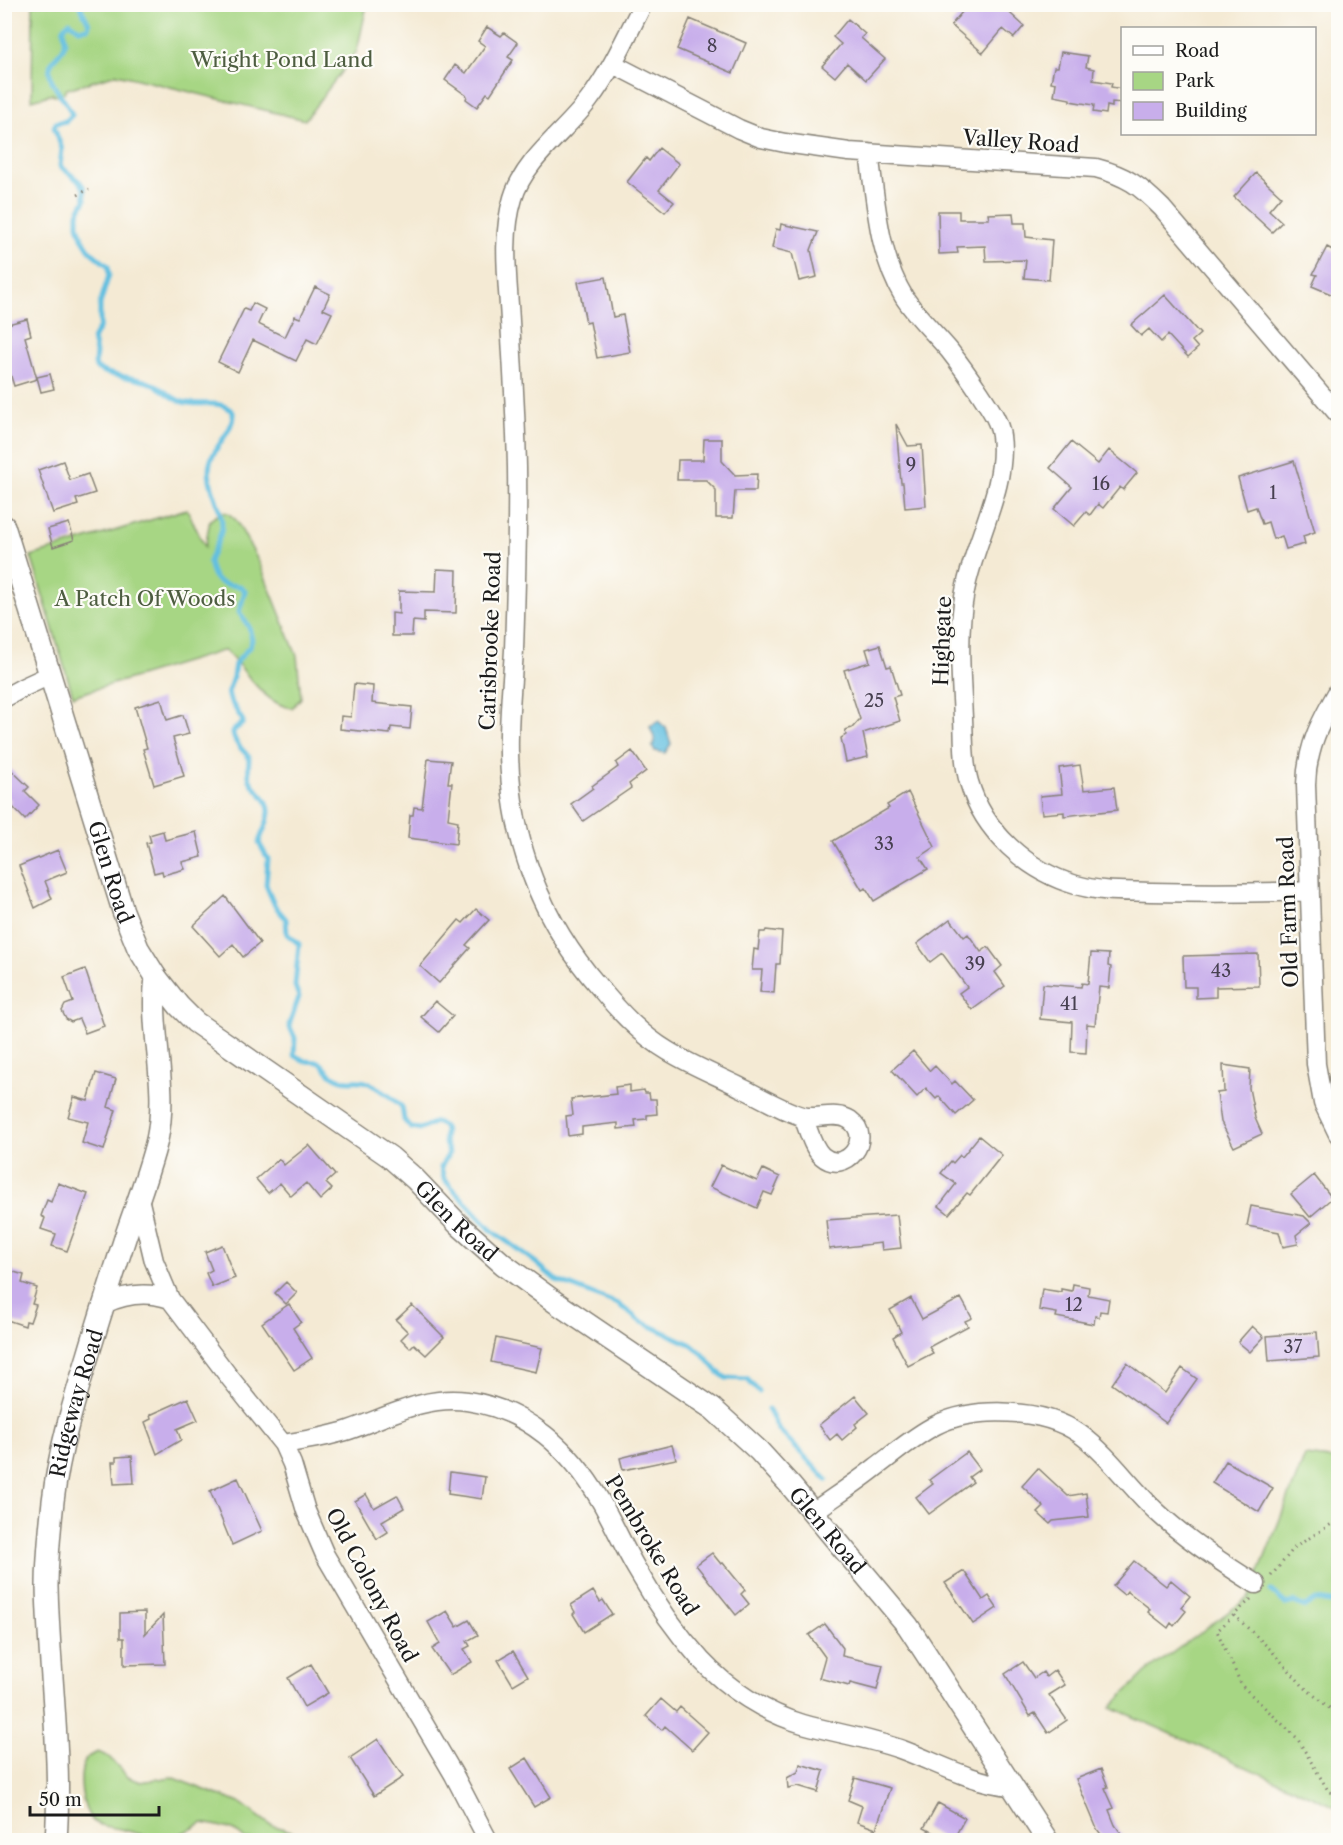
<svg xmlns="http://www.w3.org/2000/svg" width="1343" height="1845" font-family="'Libre Caslon Text',serif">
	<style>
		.green { fill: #a7d684; stroke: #627950; stroke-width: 1.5 }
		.water { fill: #62bfe0; stroke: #3f6e7e; stroke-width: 1.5 }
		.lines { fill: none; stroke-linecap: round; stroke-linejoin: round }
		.stream { stroke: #62bfe0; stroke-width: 5 }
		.building { fill: #c8aeeb }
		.minor-casing { stroke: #888378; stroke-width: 21 }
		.tertiary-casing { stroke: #888378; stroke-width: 24 }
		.path { stroke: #888378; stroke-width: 3; stroke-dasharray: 1.5 4.5; stroke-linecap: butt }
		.minor { stroke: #fff; stroke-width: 18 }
		.tertiary { stroke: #fff; stroke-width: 21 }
		.labels { text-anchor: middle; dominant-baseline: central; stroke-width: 4.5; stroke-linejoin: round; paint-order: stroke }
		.number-label { font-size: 18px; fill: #474050 }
		.park-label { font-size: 21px; fill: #4d5d40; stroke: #fdfcf7 }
		.street-label { font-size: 21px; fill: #1c1c1c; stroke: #fdfcf7 }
	</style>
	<rect width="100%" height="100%" fill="#fdfcf7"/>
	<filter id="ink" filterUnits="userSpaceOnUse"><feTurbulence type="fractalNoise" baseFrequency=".0167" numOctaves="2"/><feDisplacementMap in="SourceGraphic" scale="12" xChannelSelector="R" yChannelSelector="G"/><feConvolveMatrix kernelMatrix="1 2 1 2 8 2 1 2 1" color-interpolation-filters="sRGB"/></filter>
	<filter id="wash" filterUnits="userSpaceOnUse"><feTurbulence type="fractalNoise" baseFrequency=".008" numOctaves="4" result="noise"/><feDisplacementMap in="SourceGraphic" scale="24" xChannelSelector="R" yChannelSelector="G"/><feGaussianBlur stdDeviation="1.35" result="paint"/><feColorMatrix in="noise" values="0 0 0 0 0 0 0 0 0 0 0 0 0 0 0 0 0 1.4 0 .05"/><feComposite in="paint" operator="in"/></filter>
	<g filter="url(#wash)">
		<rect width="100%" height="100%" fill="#f4ead4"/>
		<path class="green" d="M33 5V4L367 5 357 51 305 120 117 74 67 89 64 93 54 96 53 94 32 100Z
			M187 509 205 547 210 520 222 512 228 513 236 520 259 562 297 656 301 698 292 708C262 704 246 669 225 650L73 696 31 556Z
			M1305 1456 1338 1460V1808L1111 1707 1146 1672 1249 1597Z
			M98 1752 109 1757 128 1777 141 1782 171 1777 242 1804 269 1824 318 1840H245C238 1828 216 1826 203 1823 162 1845 162 1839 120 1829 112 1827 100 1827 93 1821 81 1809 77 1773 86 1759 89 1755 94 1754 98 1752Z"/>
		<path class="water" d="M658 721 666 728 671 744 665 753 655 751 652 747 655 740 650 727Z"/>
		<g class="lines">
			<path class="stream" d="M79 4 89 24 88 28 79 29 70 22C59 28 66 34 65 43 64 53 52 57 50 67 47 85 67 99 72 115L66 121 56 123 54 127 62 149 60 166 80 182 84 188 85 200 78 213V225L82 238 91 252 108 266 109 275 100 304V326L93 339 96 353 95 363 96 368C112 378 133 376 150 383 162 387 171 399 183 402 199 407 219 398 233 412 235 431 214 445 210 463 205 485 223 505 222 527 221 539 212 551 209 562 214 585 220 584 240 586L245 591 239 612 249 627 252 640 250 646 235 664 233 677 228 692 230 700 243 721V723L233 731C232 741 242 749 249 757 249 765 247 772 250 780 256 793 269 796 269 812 268 824 262 832 259 843L268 859 266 885 275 906 286 919 287 934 299 944 295 986 299 997 289 1025 295 1038 294 1055 305 1061 319 1062C326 1067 328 1074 337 1078 347 1083 351 1080 361 1081 371 1081 394 1099 402 1107L404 1120 411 1128 421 1129 435 1122C451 1128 442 1133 445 1143 446 1147 448 1150 449 1153L441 1167 444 1179 491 1230 535 1262 556 1280 618 1304 640 1321 690 1344 703 1354 718 1372 726 1378 747 1379 759 1392
				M768 1409 779 1430 827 1480
				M1271 1591 1286 1604 1294 1602 1305 1607 1316 1600 1338 1603"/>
		</g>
		<g id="blocks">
			<path class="building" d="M969 4H1000L1024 26 1014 38 1003 29 983 53 951 25Z
				M690 19 746 43 733 73 677 49Z
				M848 19 865 34 861 38 885 59 866 80 847 63 835 77 822 66 841 44 833 37Z
				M487 27 501 36 504 33 518 43 508 57 513 60 490 95 487 93 477 107 466 99 467 96 445 80 455 65 466 73 485 46 478 41Z
				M1061 52 1088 56 1086 67 1094 69 1093 80 1112 83 1111 87 1122 89V103L1112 102V107L1107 106 1106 114 1093 112 1094 105 1070 101V99L1054 96 1056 83 1051 82 1054 67H1058Z
				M659 148 679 164 659 190 674 202 665 212 627 182 646 158 649 161Z
				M1256 173 1281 196 1269 210 1282 222 1272 232 1234 197Z
				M938 211H959V219H989L988 214 1013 213 1014 223H1025L1026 237 1052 240 1049 280 1024 278 1026 260 986 261 985 246 957 247 958 253 939 254Z
				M781 224 818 232 811 250 817 277 799 281 792 253 772 248 776 229 780 230Z
				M1327 247 1338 253V297L1312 286 1317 275 1313 274Z
				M606 277 613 317 623 315 630 352 597 358 590 322 586 323 578 282Z
				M315 287 330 294 323 309 332 313 317 344 307 339 296 361 253 340 238 372 218 362 244 309 249 311 253 303 265 309 258 324 285 337 295 316 300 318Z
				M1165 295 1200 334 1192 341 1198 348 1188 357 1168 335 1161 342 1149 329 1141 336 1131 325Z
				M27 319 31 335 25 337 37 379 14 386 4 354V325Z
				M50 374 54 389 41 392 37 377Z
				M896 424 908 446 922 445 926 506 905 508 903 483H901Z
				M704 439H722V461L735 475 757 474 756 491H735L733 518H716V490L706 480H677L678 460H703Z
				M1071 442 1098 464 1109 450 1137 473 1123 490 1120 487 1103 508 1098 504 1090 515 1086 512 1074 526 1054 509 1072 487 1050 468Z
				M63 461 70 480 88 474 95 493 76 499 78 505 53 513 38 470Z
				M1294 461 1315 532 1303 536 1305 544 1286 549 1282 536 1273 539 1268 522 1262 524 1256 507 1247 510 1238 478Z
				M69 523 74 540 53 547 48 529Z
				M437 569 457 570 456 613 424 612V622L413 621 412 636H392V613L399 614V591L436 592Z
				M880 645 887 667 891 666 900 695 893 697 900 721 863 733 868 757 846 762 841 738 846 735 845 730 852 728 860 719 844 670 870 662 866 649Z
				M354 684 373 686 372 703 412 707 410 729 391 727 390 734 340 729 341 716 351 717Z
				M161 699 167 720 183 715 189 734 173 738 184 776 154 785 143 749 147 748 135 707Z
				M632 751 646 771 629 784 631 788 583 821 571 804 593 788 592 786 618 767 616 763Z
				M428 759 451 761 448 783H452L448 819 458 821 456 844 408 838 410 815H413L414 807 422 808Z
				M4 763 29 787 25 791 39 805 25 820 9 803 11 800 4 794Z
				M1080 765 1084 790 1114 787 1117 810 1064 816V812L1042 814 1040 796 1062 794 1059 768Z
				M908 792 935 847 920 857 928 869 874 901 866 888 862 890 833 841 889 808 887 805Z
				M163 831 165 840 196 832 202 857 182 862 185 869 163 875 162 871 154 873 146 843 151 842 149 835Z
				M58 850 67 872 45 881 52 899 35 908 19 866Z
				M225 896 260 943 243 957 233 944 220 956 193 926Z
				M476 909 489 920 466 945 470 948 439 983 420 966 459 920 463 923Z
				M950 919 964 937 968 934 981 952 988 947 1002 966 995 972 1005 986 972 1010 959 993 967 987 942 953 930 962 917 944Z
				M766 930 782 932 780 964H776L774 993 760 992 762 970H752L754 949 758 950 760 932H765Z
				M1091 953 1109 954 1108 966 1111 967 1109 988 1099 987 1095 1025 1087 1024 1086 1053 1071 1052 1072 1022 1040 1019 1043 984 1081 987 1082 983 1088 984Z
				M1258 954 1259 986 1216 987V997L1196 998V987H1184L1183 956Z
				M85 969 104 1026 85 1033 79 1019 71 1022 66 1019 62 1011 65 1005 73 1002 64 977Z
				M435 1001 453 1016 439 1032 421 1017Z
				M913 1051 930 1071 935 1066 952 1084 955 1081 973 1100 956 1115 939 1096 936 1099 926 1088 917 1097 892 1070Z
				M1223 1065 1250 1069 1249 1088 1255 1118 1262 1134 1234 1147 1221 1122 1217 1093 1224 1092Z
				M96 1073 116 1079 108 1107 116 1110 104 1150 82 1143 88 1122 68 1117 74 1097 88 1101Z
				M630 1085V1092L644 1090 645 1093H649L650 1099H656L657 1114 647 1115V1119L635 1120 636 1127 618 1129V1123L582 1127V1134L568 1136 566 1116 573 1115 571 1099 616 1094 615 1087Z
				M979 1136 1002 1155 970 1195 967 1193 949 1214 939 1206 956 1184 941 1173 951 1161 953 1163 960 1155 962 1157Z
				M309 1145 335 1175 326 1183 332 1189 320 1200 306 1183 291 1196 280 1183 268 1193 256 1179 279 1159 284 1165Z
				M721 1165 757 1181 763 1169 780 1177 772 1195 764 1192 757 1208 710 1187Z
				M1314 1175 1332 1198 1310 1217 1291 1194Z
				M58 1183 88 1194 67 1251 52 1246 56 1234 41 1229 45 1218 41 1216 47 1200 51 1202Z
				M1251 1206 1304 1216 1311 1223 1296 1235 1298 1244 1283 1247 1279 1232 1247 1226Z
				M897 1215 901 1248 882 1250 881 1243 829 1249 826 1220Z
				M222 1245 235 1278 212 1287 206 1273 212 1270 205 1252Z
				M4 1269 24 1275 22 1283 37 1288 32 1304 36 1305 30 1322 26 1321 25 1326 4 1319Z
				M286 1282 297 1293 286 1304 275 1293Z
				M1073 1284 1089 1287 1088 1295 1109 1299 1107 1312 1100 1311 1099 1317 1095 1316 1094 1324 1056 1317 1057 1313 1039 1310 1042 1289 1061 1292V1289L1072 1291Z
				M911 1298 922 1319 961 1298 972 1318 965 1321 968 1326 929 1347 933 1353 908 1366 893 1337 901 1332 890 1310Z
				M289 1304 301 1322 293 1328 312 1358 294 1370 262 1323Z
				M412 1305 444 1337 426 1355 414 1344 410 1348 401 1339 408 1332 396 1320Z
				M1252 1326 1264 1337 1250 1352 1238 1342Z
				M1317 1332 1319 1357 1269 1361 1267 1336Z
				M496 1338 542 1348 536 1372 491 1362Z
				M1127 1363 1165 1393 1182 1368 1197 1379 1166 1423 1112 1384Z
				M855 1396 869 1413 855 1424 857 1427 842 1440 837 1434 830 1440 819 1425Z
				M188 1398 198 1420 177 1429 181 1440 157 1454 145 1422 151 1419 150 1415Z
				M672 1445 676 1459 623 1470 620 1458Z
				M967 1452 980 1469 969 1477 973 1482 929 1514 916 1497 933 1484 929 1480Z
				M132 1456 134 1483 114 1484 112 1462H116V1457Z
				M1226 1461 1273 1488 1259 1512 1212 1483Z
				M1038 1468 1068 1496 1086 1493 1089 1517 1053 1521 1050 1524 1038 1513 1044 1507 1022 1486Z
				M450 1472 485 1477 482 1499 448 1494Z
				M238 1478 262 1531 232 1545 210 1491Z
				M366 1494 374 1508 397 1495 404 1508 382 1521 388 1532 377 1539 355 1501Z
				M712 1553 721 1564 723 1563 745 1590 741 1594 749 1604 736 1615 696 1565Z
				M1134 1561 1166 1586 1171 1580 1190 1596 1181 1607 1186 1611 1174 1626 1171 1623 1168 1628 1148 1612 1150 1609 1127 1591 1124 1595 1113 1586Z
				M964 1571 983 1600 989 1596 997 1608 973 1624 945 1583Z
				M593 1591 600 1602 603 1600 612 1614 584 1632 573 1614 575 1612 571 1605Z
				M447 1611 457 1627 469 1620 478 1635 467 1641 470 1646 464 1649 472 1662 450 1675 432 1649 440 1644 428 1622Z
				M145 1612V1634L163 1615 165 1664 124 1665V1638H120V1613Z
				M825 1624 843 1648 842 1656 883 1665 877 1690 850 1683 849 1686 819 1678 825 1657 809 1635Z
				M513 1651 528 1676 513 1685 498 1660Z
				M1023 1662 1034 1678 1043 1672 1046 1677 1055 1670 1065 1685 1049 1695 1067 1720 1048 1733 1035 1713 1030 1716 1005 1674Z
				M311 1664 328 1693 304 1707 288 1678Z
				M661 1699 676 1712 680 1707 708 1732 692 1750 665 1726 662 1730 646 1716Z
				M378 1739 403 1777 374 1796 350 1758Z
				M527 1758 551 1797 534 1807 510 1769Z
				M800 1764 824 1771 818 1792 798 1786 788 1788 787 1778 798 1772Z
				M1101 1769 1108 1787 1105 1788 1114 1808 1109 1810 1115 1825 1126 1840H1105L1097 1829 1076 1779Z
				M855 1778 890 1788 876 1829 857 1822 862 1806 848 1800Z
				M938 1803 965 1818 953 1840H947L924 1828Z"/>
		</g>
	</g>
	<g filter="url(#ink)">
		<use href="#blocks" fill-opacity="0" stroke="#888378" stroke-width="1.5"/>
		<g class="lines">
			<g class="minor-casing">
				<path id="minor" d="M643 4C626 37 611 71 589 100 566 131 524 160 513 198 501 237 508 281 510 321 513 370 516 419 517 467 518 528 516 589 514 650 512 684 508 719 509 753 511 841 541 920 599 987 619 1011 641 1035 668 1051 691 1065 716 1075 740 1087 757 1095 790 1115 807 1117 820 1118 838 1112 850 1120 875 1138 845 1176 822 1156 812 1147 808 1128 803 1117
					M613 64 739 129 761 138 785 143 849 152 1096 168C1127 176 1140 186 1162 208L1338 414
					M869 153C876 202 878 254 904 297 917 317 934 332 949 350 960 364 970 378 980 393 989 407 999 420 1001 436 1008 486 974 541 965 591 957 633 961 676 963 718 964 739 963 762 969 782 983 831 1027 871 1076 885 1100 892 1125 891 1150 892 1203 893 1256 893 1310 891
					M1338 691C1320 723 1307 746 1306 785L1316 1064 1323 1103 1338 1134
					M4 698 24 687 50 675
					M139 1198 154 1261 170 1299 230 1378 283 1444 292 1464 306 1511 325 1555 454 1775 488 1840
					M104 1304C125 1294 147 1291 170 1299
					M283 1444C306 1440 328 1437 349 1430 387 1417 425 1395 467 1401 526 1409 571 1450 600 1500 613 1522 623 1546 636 1568 654 1600 676 1632 701 1660 728 1689 765 1713 803 1724 835 1733 868 1738 900 1749 936 1762 972 1783 1011 1786
					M813 1512C834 1497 856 1483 876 1467 895 1453 914 1436 936 1425 975 1406 1044 1408 1080 1434 1109 1455 1131 1488 1157 1512 1187 1540 1222 1563 1256 1584"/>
			</g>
			<g class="tertiary-casing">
				<g id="tertiary">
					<path id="s1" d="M4 526 123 911 138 948 156 977 179 1006 195 1022 390 1157 415 1179 458 1224 503 1264 555 1302 713 1409 759 1451 790 1485 908 1626 1047 1840"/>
					<path id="s2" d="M56 1840C62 1756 49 1671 47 1587 47 1558 50 1529 53 1501 59 1451 73 1404 88 1356 100 1315 113 1275 126 1235 137 1203 149 1172 157 1140 169 1085 149 1032 156 977"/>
				</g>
			</g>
			<path class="path" d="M78 195 89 189
				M1271 1576 1295 1547 1338 1520
				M1251 1599 1217 1631 1242 1686 1297 1738 1329 1792 1338 1794
				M1234 1615 1271 1650 1304 1687 1338 1715"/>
			<use href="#minor" class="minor"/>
			<use href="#tertiary" class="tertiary"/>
		</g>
	</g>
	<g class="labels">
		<g class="number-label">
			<text x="712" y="46">8</text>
			<text x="911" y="465">9</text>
			<text x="1101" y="484">16</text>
			<text x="1273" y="493">1</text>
			<text x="874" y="701">25</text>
			<text x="884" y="844">33</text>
			<text x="975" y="964">39</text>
			<text x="1221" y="971">43</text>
			<text x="1069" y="1004">41</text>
			<text x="1074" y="1305">12</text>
			<text x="1293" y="1347">37</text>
		</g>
		<g class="park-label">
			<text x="282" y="59">Wright Pond Land</text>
			<text x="145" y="598">A Patch Of Woods</text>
		</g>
		<g class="street-label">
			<text transform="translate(1021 141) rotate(4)">Valley Road</text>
			<text transform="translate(490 641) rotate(-88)">Carisbrooke Road</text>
			<text transform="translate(942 641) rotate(-88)">Highgate</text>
			<text stroke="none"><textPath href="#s1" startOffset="362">Glen Road</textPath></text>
			<text transform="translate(1288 912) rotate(-92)">Old Farm Road</text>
			<text stroke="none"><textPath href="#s1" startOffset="866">Glen Road</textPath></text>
			<text stroke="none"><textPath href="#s2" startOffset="440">Ridgeway Road</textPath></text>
			<text stroke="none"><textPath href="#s1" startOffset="1352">Glen Road</textPath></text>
			<text transform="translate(652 1545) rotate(59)">Pembroke Road</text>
			<text transform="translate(372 1585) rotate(62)">Old Colony Road</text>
		</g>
	</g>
	<rect width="1343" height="1845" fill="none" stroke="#fdfcf7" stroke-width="24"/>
	<rect x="1121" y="27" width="195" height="108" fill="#fdfcf7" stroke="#a3a29f" stroke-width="1.5"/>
	<rect x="1133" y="46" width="30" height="9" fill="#ffffff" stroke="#a3a29f" stroke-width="1.5"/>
	<text x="1175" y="57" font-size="18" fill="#1c1c1c">Road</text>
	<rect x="1133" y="72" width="30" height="18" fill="#a7d684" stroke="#a3a29f" stroke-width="1.5"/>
	<text x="1175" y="87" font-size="18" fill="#1c1c1c">Park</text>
	<rect x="1133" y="102" width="30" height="18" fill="#c8aeeb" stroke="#a3a29f" stroke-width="1.5"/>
	<text x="1175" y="117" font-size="18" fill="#1c1c1c">Building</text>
	<path d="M30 1806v9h129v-9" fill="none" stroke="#1c1c1c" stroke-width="3"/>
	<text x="39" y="1806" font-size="18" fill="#1c1c1c" stroke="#fdfcf7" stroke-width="4.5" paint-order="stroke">50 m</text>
</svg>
